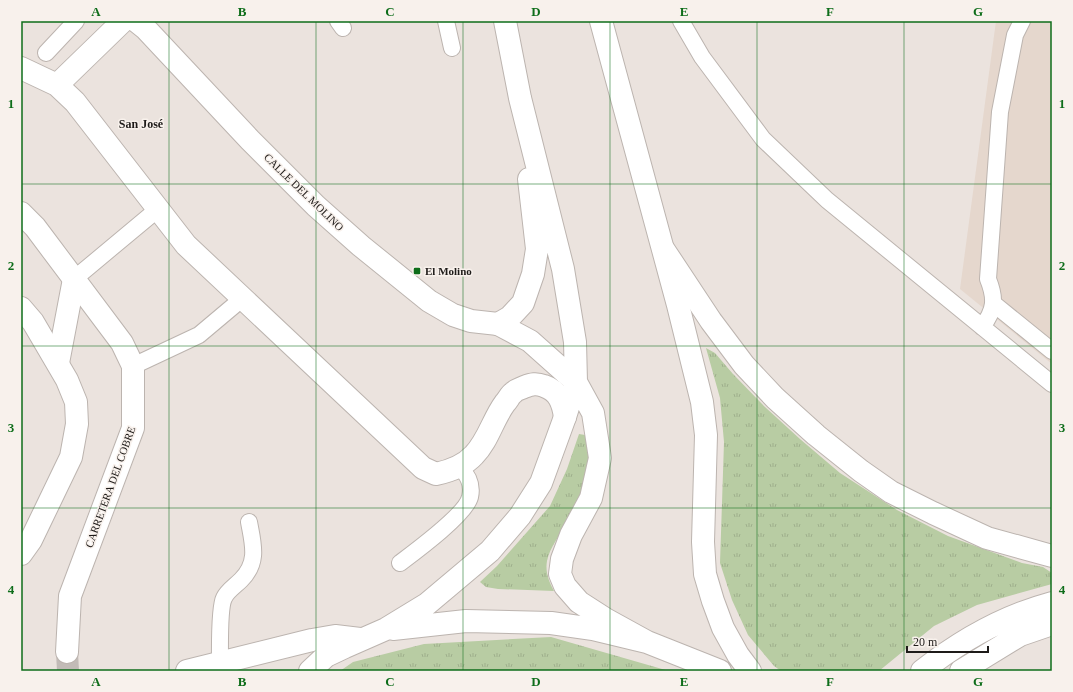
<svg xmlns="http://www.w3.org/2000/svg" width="1073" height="692" font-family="Georgia,serif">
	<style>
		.built { fill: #e5d7cd }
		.grass { fill: url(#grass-tufts) }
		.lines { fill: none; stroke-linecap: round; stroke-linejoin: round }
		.minor-tunnel { stroke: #c2bbb7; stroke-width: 22; stroke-dasharray: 22 11; stroke-linecap: butt }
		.service-casing { stroke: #bcb4af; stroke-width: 18 }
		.pedestrian-casing { stroke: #bcb4af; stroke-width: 24 }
		.minor-casing { stroke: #bcb4af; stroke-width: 24 }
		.tertiary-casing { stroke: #bcb4af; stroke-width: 24 }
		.secondary-casing { stroke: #bcb4af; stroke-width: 24 }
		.trunk-casing { stroke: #bcb4af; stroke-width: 24 }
		.service { stroke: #fff; stroke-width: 16 }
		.pedestrian { stroke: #fff; stroke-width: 22 }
		.minor { stroke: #fff; stroke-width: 22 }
		.tertiary { stroke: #fff; stroke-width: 22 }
		.secondary { stroke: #fff; stroke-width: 22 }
		.trunk { stroke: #fff; stroke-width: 22 }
		.grid { fill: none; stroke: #0e6d1a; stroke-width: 1; stroke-opacity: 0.55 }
		.poi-dot { fill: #0e6d1a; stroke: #f8f1ec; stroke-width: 1.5 }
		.labels { text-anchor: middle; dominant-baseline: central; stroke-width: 3; stroke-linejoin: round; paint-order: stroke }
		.street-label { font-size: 11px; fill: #1e1b19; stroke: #f8f1ec }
		.poi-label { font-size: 11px; font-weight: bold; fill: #1e1b19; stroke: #f8f1ec; text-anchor: start }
		.neighbourhood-label { font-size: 12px; font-weight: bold; fill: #1e1b19; stroke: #f8f1ec }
		.neatline { fill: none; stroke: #0e6d1a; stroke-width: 1.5 }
		.grid-label { font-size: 13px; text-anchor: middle; font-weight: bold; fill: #0e6d1a }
	</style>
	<defs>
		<pattern id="grass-tufts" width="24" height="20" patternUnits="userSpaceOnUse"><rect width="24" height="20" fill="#b8cca3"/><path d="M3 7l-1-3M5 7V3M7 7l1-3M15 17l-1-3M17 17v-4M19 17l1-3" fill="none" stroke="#9eaf8c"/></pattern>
	</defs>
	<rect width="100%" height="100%" fill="#ebe3de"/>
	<path class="built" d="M996 21H1052V364L960 289Z"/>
	<path class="grass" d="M706 348 715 353 733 374 765 407 800 439 840 473 897 510 948 536 1022 563 1043 567 1052 573V584L977 605 934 626 879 671H781L774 666 748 635 732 600 720 563 724 442 720 398Z
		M579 434 585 435C595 464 583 498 567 523 560 535 550 547 547 561 545 572 549 582 554 591L498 589 486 587 480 582 497 566 550 506 567 469Z
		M551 637 669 671H340L353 662 424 644Z"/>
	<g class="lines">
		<path class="minor-tunnel" d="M67 652 68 671"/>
		<g class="service-casing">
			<path id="service" d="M338 21 343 28
				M446 21 452 48
				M681 21 702 57 763 139 827 200 1052 384
				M46 53 76 21
				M74 279 158 209
				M994 304 1052 351
				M982 327C995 310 996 299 988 279L1000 112 1015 35 1022 21
				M133 366 199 335 243 298
				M400 563C416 551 466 514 470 497 473 484 468 475 459 466
				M220 663C220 649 219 608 224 598 227 591 235 586 241 580 259 562 253 544 249 522"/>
		</g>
		<g class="pedestrian-casing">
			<path id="pedestrian" d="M58 363 74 279"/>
		</g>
		<g class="minor-casing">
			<path id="minor" d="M21 213 35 227 122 343 133 366V428L70 596 67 652
				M21 308 33 322 67 380 76 402 77 424 71 457 31 540 21 554"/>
		</g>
		<g class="tertiary-casing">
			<path id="tertiary" d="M136 21 146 29 250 140 316 206 361 246 429 301 453 315 471 321 498 324
				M21 68 57 85 75 102 186 245 423 468 436 474C450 471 464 466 474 455 488 441 493 419 505 403 508 400 510 395 513 393 515 390 520 389 524 387 532 384 536 383 544 386 559 391 563 403 565 417
				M57 85 123 21"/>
		</g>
		<g class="secondary-casing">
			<path id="secondary" d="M664 250 711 321 744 365 775 398 816 435 861 471 891 492 933 513 987 538 1052 556
				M922 671C960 641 1004 616 1052 603
				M961 671 1020 635 1052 624"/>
		</g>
		<g class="trunk-casing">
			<path id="trunk" d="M601 21 678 305 702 402 706 435 703 542 705 574 713 601 723 628 738 655 750 671
				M529 179 537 249 533 274 523 303 510 317 498 324 530 341 576 382 593 413 600 458 591 498 571 535 562 559 560 574 565 586 579 602 607 620 647 642
				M393 629 466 621 551 623 593 629 647 642 720 671
				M187 671 312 640 335 636 360 639
				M310 671 326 656 345 647 386 629 427 604 490 551 520 516 541 483 565 417 576 382 575 342 563 269 520 98 505 21"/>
		</g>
		<use href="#service" class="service"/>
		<use href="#pedestrian" class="pedestrian"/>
		<use href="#minor" class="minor"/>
		<use href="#tertiary" class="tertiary"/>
		<use href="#secondary" class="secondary"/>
		<use href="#trunk" class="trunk"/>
	</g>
	<path class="grid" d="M169 21V671M316 21V671M463 21V671M610 21V671M757 21V671M904 21V671M21 184H1052M21 346H1052M21 508H1052"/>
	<rect class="poi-dot" x="413" y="267" width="8" height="8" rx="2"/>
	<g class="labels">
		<g class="street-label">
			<text transform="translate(304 192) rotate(44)">CALLE DEL MOLINO</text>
			<text transform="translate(110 487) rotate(-70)">CARRETERA DEL COBRE</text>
		</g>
		<g class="poi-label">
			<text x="425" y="271">El Molino</text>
		</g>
		<g class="neighbourhood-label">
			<text x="141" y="124">San José</text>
		</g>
	</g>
	<rect width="1073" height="692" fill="none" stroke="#f8f1ec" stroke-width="44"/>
	<path d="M907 646v6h81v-6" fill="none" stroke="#1e1b19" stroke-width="2"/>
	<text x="913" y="646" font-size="12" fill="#1e1b19" stroke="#f8f1ec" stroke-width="3" paint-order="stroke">20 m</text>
	<rect x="22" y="22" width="1029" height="648" class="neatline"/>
	<g class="grid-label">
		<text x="96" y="16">A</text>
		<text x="242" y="16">B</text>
		<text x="390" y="16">C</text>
		<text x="536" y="16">D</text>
		<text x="684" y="16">E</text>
		<text x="830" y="16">F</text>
		<text x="978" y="16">G</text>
		<text x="11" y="108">1</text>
		<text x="1062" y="108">1</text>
		<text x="11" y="270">2</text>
		<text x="1062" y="270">2</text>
		<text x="11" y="432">3</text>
		<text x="1062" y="432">3</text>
		<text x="11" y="594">4</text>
		<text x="1062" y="594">4</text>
		<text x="96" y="686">A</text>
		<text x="242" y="686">B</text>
		<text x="390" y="686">C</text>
		<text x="536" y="686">D</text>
		<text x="684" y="686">E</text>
		<text x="830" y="686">F</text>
		<text x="978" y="686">G</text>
	</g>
</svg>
